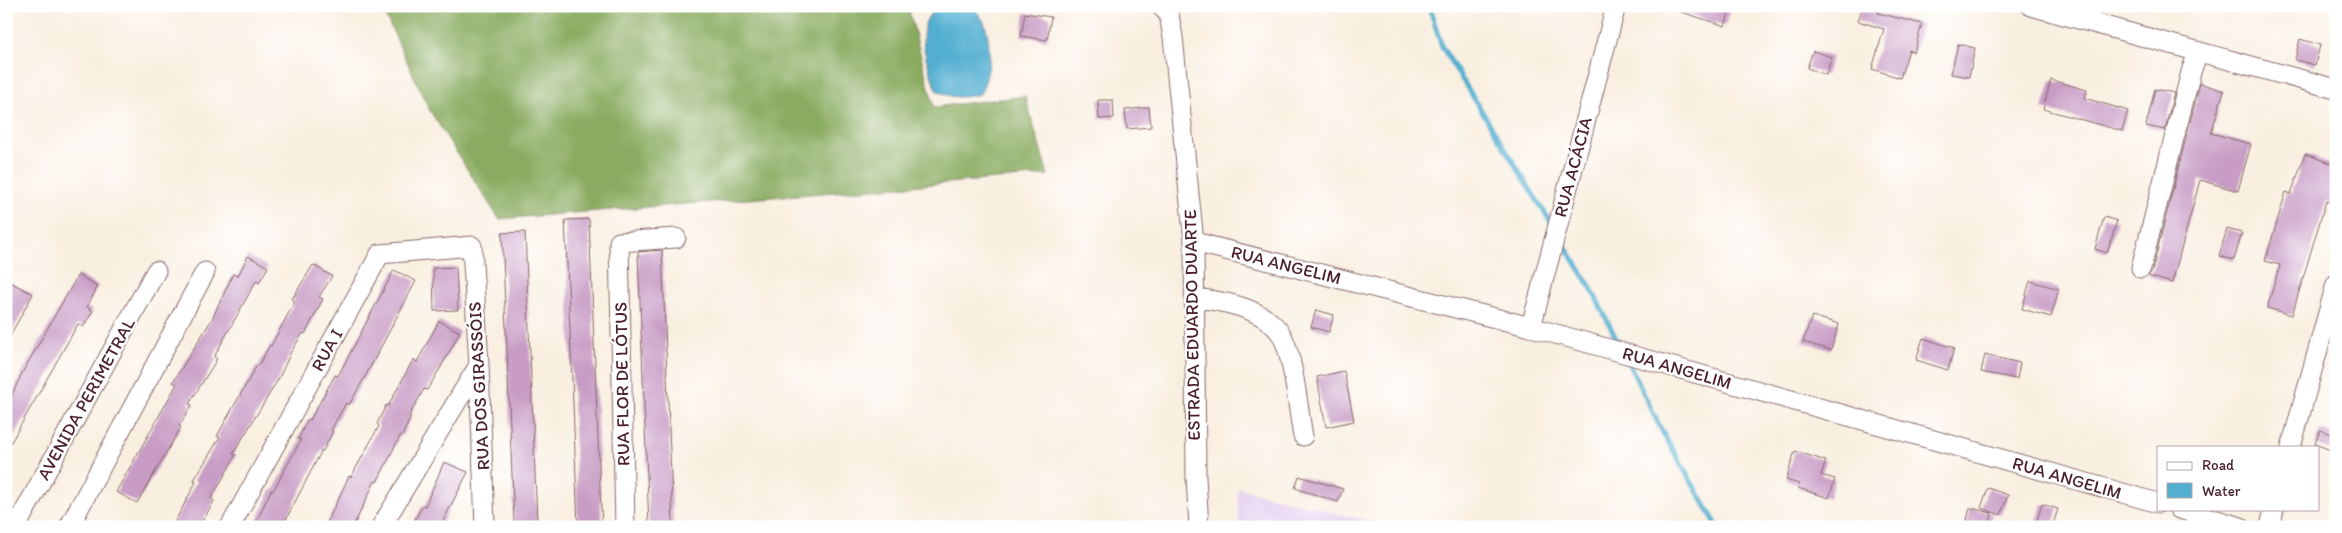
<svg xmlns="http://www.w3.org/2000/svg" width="2342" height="533" font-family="Itim,sans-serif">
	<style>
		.built { fill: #e6d2f0 }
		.forest { fill: #8aac60; stroke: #6a6646 }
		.water { fill: #52afd0; stroke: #4e677e }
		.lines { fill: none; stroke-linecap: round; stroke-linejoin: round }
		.stream { stroke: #52afd0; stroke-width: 5 }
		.building { fill: #c89cc5 }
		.minor-casing { stroke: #87686a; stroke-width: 21 }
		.minor { stroke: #fff; stroke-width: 19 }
		.labels { text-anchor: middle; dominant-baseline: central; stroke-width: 4.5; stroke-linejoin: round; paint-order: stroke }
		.street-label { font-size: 18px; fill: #4a1f2b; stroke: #fff }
	</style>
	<rect width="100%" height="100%" fill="#fff"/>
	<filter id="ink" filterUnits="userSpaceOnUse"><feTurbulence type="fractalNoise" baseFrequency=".02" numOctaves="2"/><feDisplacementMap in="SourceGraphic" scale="10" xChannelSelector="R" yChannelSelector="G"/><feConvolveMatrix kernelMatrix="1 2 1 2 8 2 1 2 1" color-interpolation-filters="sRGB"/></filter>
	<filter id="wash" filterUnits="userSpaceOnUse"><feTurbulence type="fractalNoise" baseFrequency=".0096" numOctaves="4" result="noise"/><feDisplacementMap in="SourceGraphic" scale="20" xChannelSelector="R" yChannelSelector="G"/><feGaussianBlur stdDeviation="1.12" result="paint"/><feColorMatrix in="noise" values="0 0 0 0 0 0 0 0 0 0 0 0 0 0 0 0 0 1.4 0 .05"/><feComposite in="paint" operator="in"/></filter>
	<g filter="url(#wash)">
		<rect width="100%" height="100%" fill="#f9efe0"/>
		<path class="built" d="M1237 488 1388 526V527H1239Z"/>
		<path class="forest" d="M381 6H908L934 107 1025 96 1048 175 499 219 430 111Z"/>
		<path class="water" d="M939 6H972C976 11 981 16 984 22 992 44 991 74 980 94 963 98 951 99 936 90 928 62 910 26 939 6Z"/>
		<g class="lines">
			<path class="stream" d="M1429 6 1442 47 1553 226
				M1560 238 1589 284 1620 346
				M1626 358 1664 435 1718 527"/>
		</g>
		<g id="blocks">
			<path class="building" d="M1672 6H1731L1725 26 1672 9Z
				M1863 6H1880L1878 13 1922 24 1914 52 1909 50 1900 78 1872 69 1884 29 1858 21Z
				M1025 13 1051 17 1047 40 1021 36Z
				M2300 39 2320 45 2315 65 2295 60Z
				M1958 44 1975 48 1969 77 1951 74Z
				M1813 51 1832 57 1826 75 1807 68Z
				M2051 80 2087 90 2085 98 2128 111 2122 131 2043 109Z
				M2200 83 2224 91 2211 133 2251 144 2238 191 2200 180 2172 283 2148 276 2152 271Z
				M2155 89 2174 93 2165 130 2146 126Z
				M1098 100H1113L1114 118 1099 119Z
				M1149 107 1151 127 1127 129 1125 110Z
				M2305 154 2336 165V192L2332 203 2326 201 2292 315 2267 308 2280 265 2265 261 2286 192 2291 194Z
				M2104 217 2117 221 2107 253 2095 249Z
				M589 219 600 489 602 527H578L570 330 565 220Z
				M2227 229 2242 233 2234 260 2219 256Z
				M525 232 537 522 514 523 502 233Z
				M662 250 673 527H649L638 252Z
				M248 256 268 267 259 283 256 281 214 357 217 359 189 404 192 405 179 426 181 427 137 503 116 492 177 384 173 382 212 319 233 274 238 276Z
				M313 265 332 276 319 297 323 299 305 334 303 333 291 352 279 378 233 454 236 455 211 499 214 501 199 527H172L196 482 194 480 220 437 217 436 257 365 258 366 270 345 271 346 295 301 292 299Z
				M456 267 458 310 434 311 433 268Z
				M394 270 416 281 366 375 349 405 346 403 331 430 333 431 323 451 322 450 282 527H254L271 490 273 491 301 440 298 439 308 419 310 420 335 375 338 376Z
				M78 275 98 286 87 307 93 311 83 327 78 324 6 451V408L21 375Z
				M6 280 33 294 6 343Z
				M2030 281 2059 289 2051 317 2022 309Z
				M1316 310 1334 315 1329 332 1311 327Z
				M1812 316 1839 324 1831 350 1803 342Z
				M439 321 460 332 441 367 427 390 424 389 409 416 411 417 402 436H400L377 482 375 481 353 527H325L349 476 351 477 379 426 377 424 386 405 388 406 413 360 417 362Z
				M1923 338 1954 348 1948 370 1916 360Z
				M1985 355 2020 363 2017 379 1981 372Z
				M1344 371 1354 421 1326 427 1317 377Z
				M2320 430 2336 436V452L2315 444Z
				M1795 451 1826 461 1821 475 1835 479 1829 498 1798 488 1799 484 1786 480Z
				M444 462 468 472 440 527H424L414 521 423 505 425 506Z
				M1299 476 1343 489 1338 502 1295 488Z
				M1988 488 2008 495 2001 515 1981 508Z
				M2042 504 2058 509 2052 527H2035Z
				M1970 508 1992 513 1989 527H1965Z"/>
		</g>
	</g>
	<g filter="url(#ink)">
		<use href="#blocks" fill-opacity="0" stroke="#87686a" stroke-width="1"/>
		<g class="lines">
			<g class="minor-casing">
				<path id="minor" d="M1161 6 1169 15 1173 37 1194 242 1196 478 1199 527
					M2031 6 2336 89
					M1194 242 1531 327 2158 503
					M2141 268 2191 72 2198 52
					M1194 298C1222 301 1260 307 1279 331 1293 349 1298 410 1303 436
					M1531 327 1616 6
					M2291 447 2336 284
					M2179 509 2241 527
					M16 527 156 271
					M69 527 205 272
					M230 527 380 254 472 246 479 365 485 527
					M381 527 479 365
					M625 527 619 242 676 238
					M2270 527 2274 509"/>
			</g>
			<use href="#minor" class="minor"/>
		</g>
	</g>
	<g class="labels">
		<g class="street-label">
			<text transform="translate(1573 167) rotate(-75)">RUA ACÁCIA</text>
			<text transform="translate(1286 265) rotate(14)">RUA ANGELIM</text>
			<text transform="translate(1192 325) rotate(-91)">ESTRADA EDUARDO DUARTE</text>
			<text transform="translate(327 350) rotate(-61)">RUA I</text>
			<text transform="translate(1677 368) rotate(16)">RUA ANGELIM</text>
			<text transform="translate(622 384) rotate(-91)">RUA FLOR DE LÓTUS</text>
			<text transform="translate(479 386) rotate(-93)">RUA DOS GIRASSÓIS</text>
			<text transform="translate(86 399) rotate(-61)">AVENIDA PERIMETRAL</text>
			<text transform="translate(2067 478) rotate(16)">RUA ANGELIM</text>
		</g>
	</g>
	<rect width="2342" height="533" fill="none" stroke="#fff" stroke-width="25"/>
	<rect x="2157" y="446" width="162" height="65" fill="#ffffff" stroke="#b7a5aa"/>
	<rect x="2167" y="462" width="25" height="8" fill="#ffffff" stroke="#b7a5aa"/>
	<text x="2202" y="470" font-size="15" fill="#4a1f2b">Road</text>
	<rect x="2167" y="483" width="25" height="15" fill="#52afd0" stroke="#b7a5aa"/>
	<text x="2202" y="496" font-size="15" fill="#4a1f2b">Water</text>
</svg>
